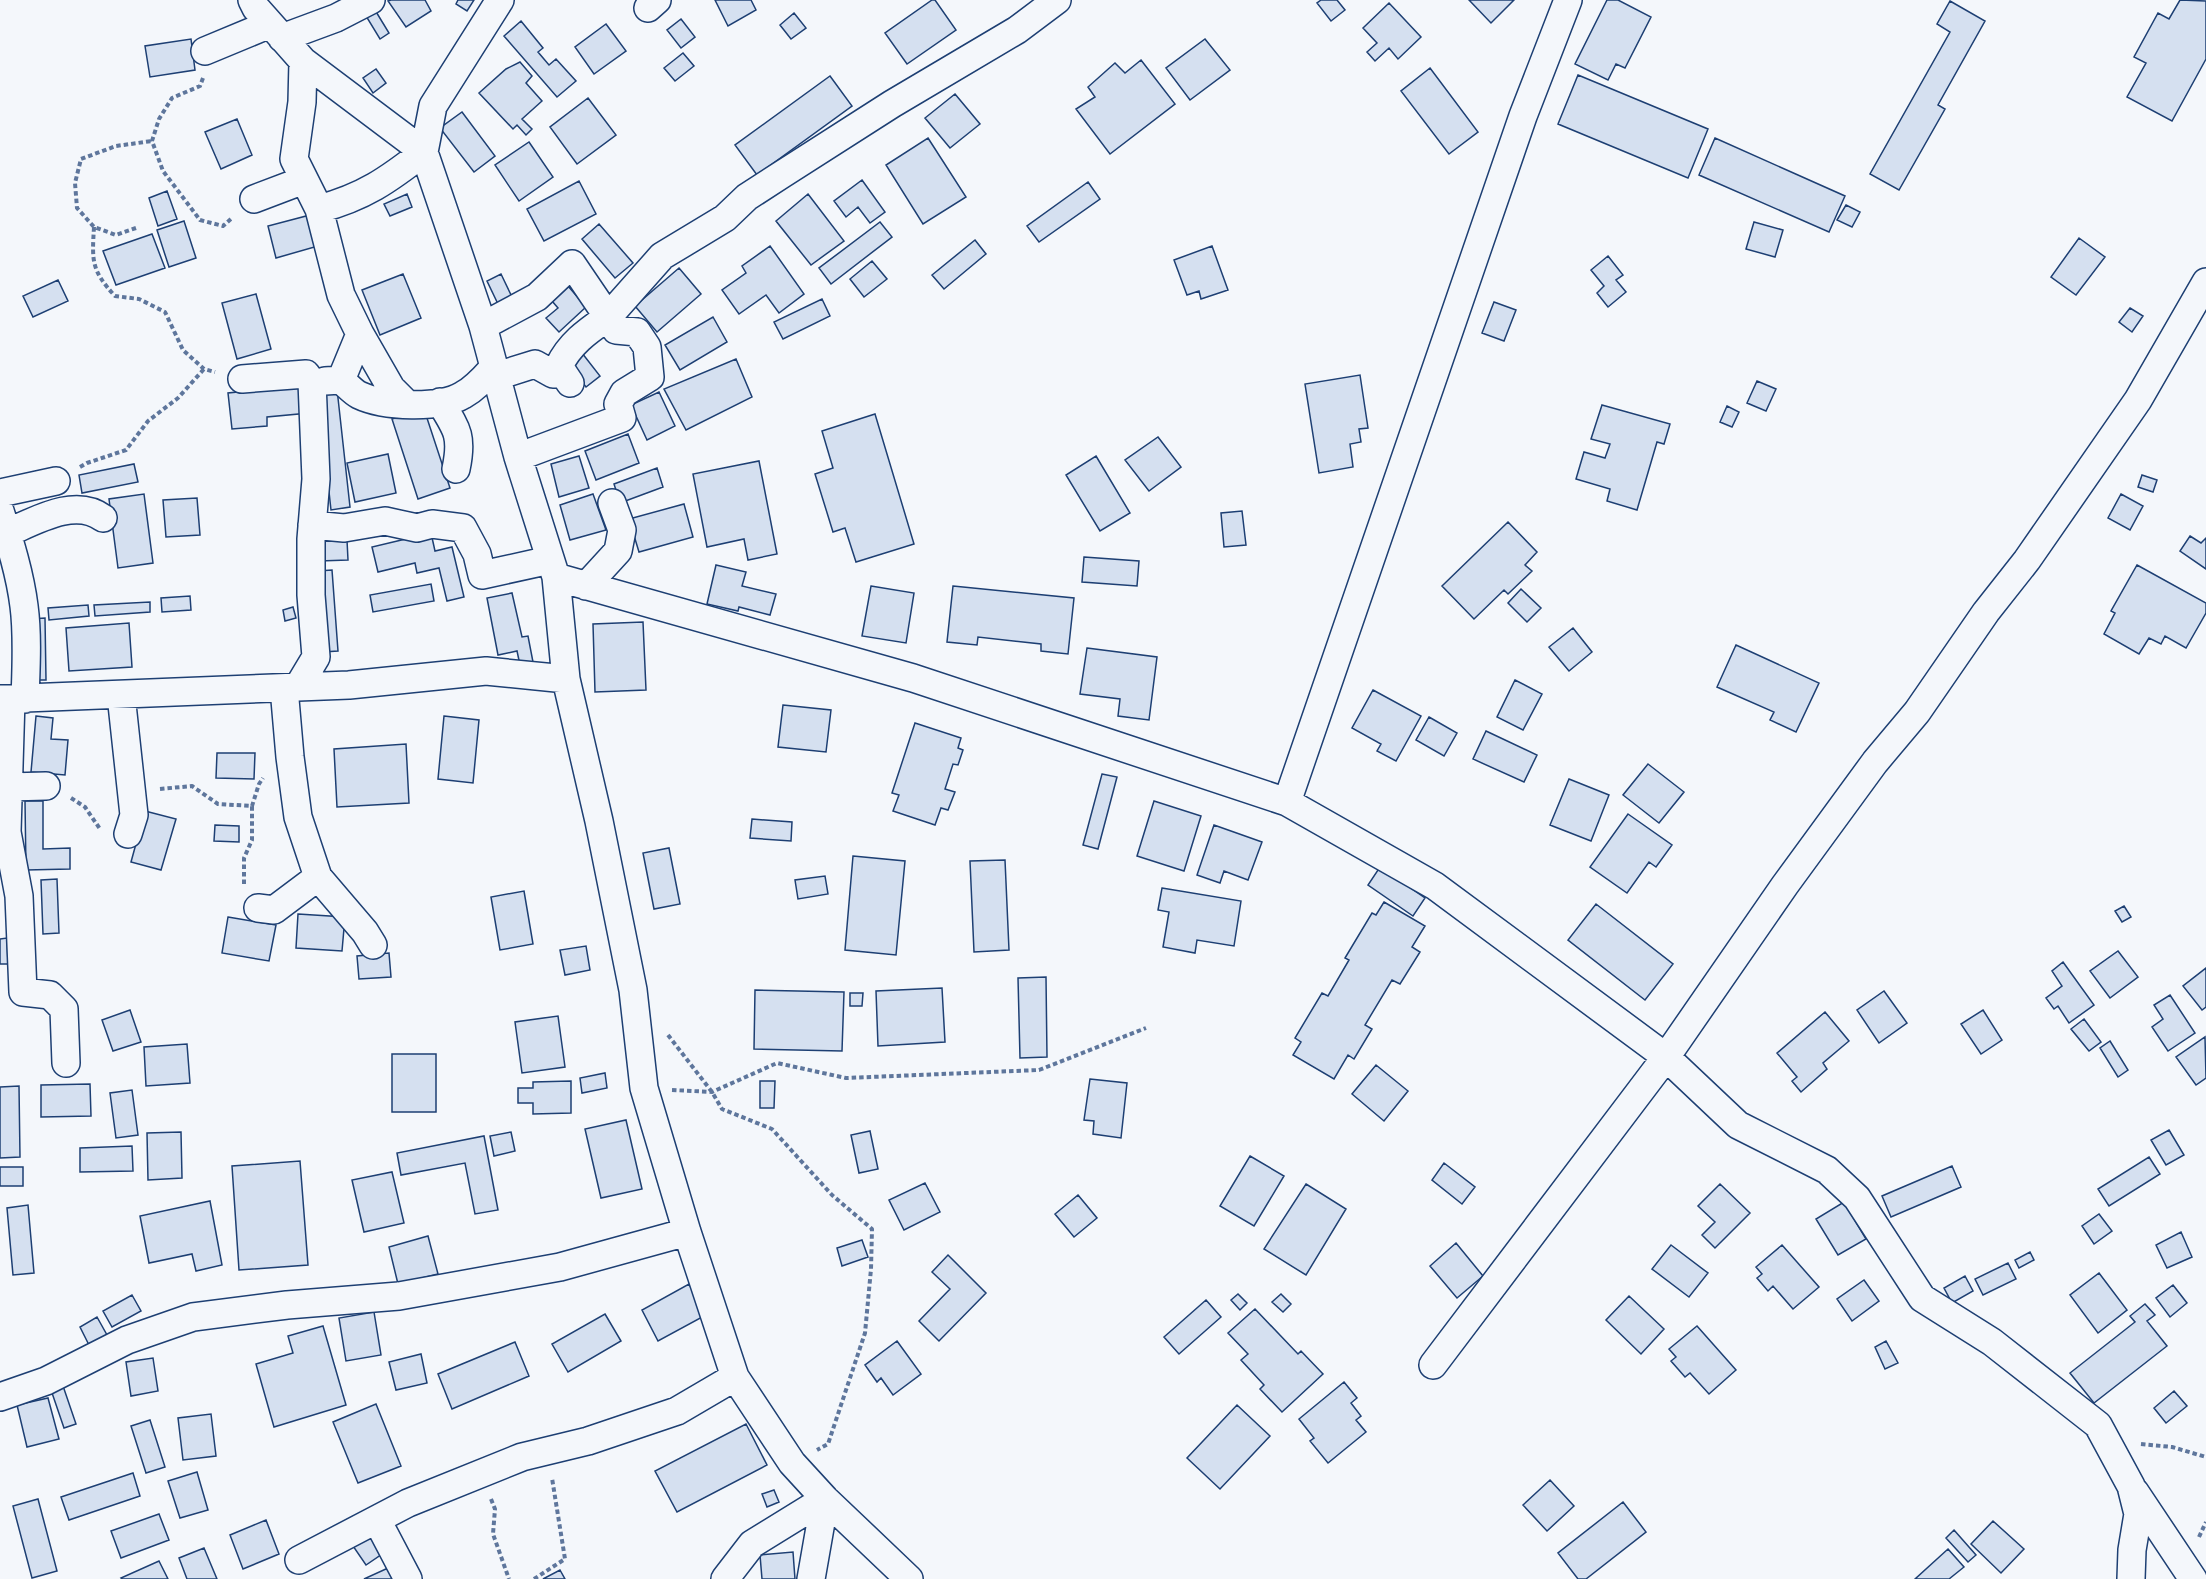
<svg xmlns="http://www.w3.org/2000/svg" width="2206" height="1579" font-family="'Sofia Sans Condensed',sans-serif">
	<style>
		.building { fill: #d5e0f0; stroke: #1d3f73; stroke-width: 1.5 }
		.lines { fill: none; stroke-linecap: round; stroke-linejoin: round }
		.street-casing { stroke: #1d3f73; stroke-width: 30 }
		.path { stroke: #5e769c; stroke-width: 4; stroke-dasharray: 4.5 3; stroke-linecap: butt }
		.street { stroke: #f4f7fb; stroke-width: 27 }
	</style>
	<rect width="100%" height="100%" fill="#f4f7fb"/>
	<path class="building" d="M391 0H425L431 11 406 27 388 1Z
		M458 0H474L467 11 456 4Z
		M715 0H751L756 10 728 26Z
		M932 0H935L956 30 907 64 885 33Z
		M1321 0H1337L1345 10 1331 21 1317 3Z
		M1469 0H1514L1491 23Z
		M1607 0H1618L1651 17 1625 68 1616 64 1608 80 1575 64Z
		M2180 0 2206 1V59L2172 121 2127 97 2146 63 2134 57 2158 13 2169 19Z
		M1950 1 1985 21 1938 105 1945 109 1899 190 1870 174 1950 32 1937 24Z
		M1389 3 1421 37 1398 59 1389 48 1375 61 1367 52 1377 43 1363 28Z
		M375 10 389 33 380 39 366 16Z
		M794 13 806 28 791 39 780 25Z
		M681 19 695 37 681 48 667 30Z
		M521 21 543 48 538 52 549 65 556 59 576 81 557 97 504 36Z
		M606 24 626 51 594 74 575 47Z
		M191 39 195 70 150 77 145 46Z
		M1205 39 1230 70 1190 100 1166 68Z
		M683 53 694 66 675 81 664 68Z
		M1141 60 1175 104 1110 154 1076 109 1095 97 1088 87 1115 63 1125 73Z
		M520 62 532 76 526 83 542 101 522 119 532 129 526 135 517 125 513 129 479 93 506 69Z
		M1430 68 1478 132 1449 154 1401 91Z
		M376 69 386 83 373 93 363 78Z
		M1578 75 1708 129 1688 178 1558 124Z
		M830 76 852 106 757 175 735 145Z
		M955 94 980 124 950 148 925 118Z
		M588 98 616 135 577 164 550 127Z
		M462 112 495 156 474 172 440 128Z
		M237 119 252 155 221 169 205 132Z
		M928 138 966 197 923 224 886 165Z
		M1715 138 1845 196 1829 232 1699 175Z
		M529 142 553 177 519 201 495 165Z
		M862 180 885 212 870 223 858 207 846 217 834 201Z
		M579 181 596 214 544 241 527 209Z
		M1088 182 1100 199 1039 242 1027 226Z
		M167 191 177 219 158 226 149 198Z
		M407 194 412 207 390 216 384 204Z
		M808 194 844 241 811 265 776 221Z
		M1846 205 1860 212 1852 227 1837 220Z
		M310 215 318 246 276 258 268 226Z
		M184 221 196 258 169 267 157 230Z
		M880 222 892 237 831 284 819 268Z
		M1754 222 1783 230 1775 257 1746 249Z
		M599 224 633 263 615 278 582 239Z
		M152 234 165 268 116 285 103 251Z
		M2079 238 2105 257 2076 295 2051 277Z
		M975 240 986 254 944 289 932 275Z
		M770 246 804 294 779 313 766 295 739 314 722 290 746 273 742 266Z
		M1212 246 1228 290 1201 299 1199 291 1187 295 1174 260Z
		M1608 256 1623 275 1616 280 1626 292 1608 307 1597 293 1604 286 1591 270Z
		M872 261 887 279 864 297 850 279Z
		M679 268 701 294 657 332 635 306Z
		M403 274 421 318 380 335 362 290Z
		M501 274 512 297 498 304 487 281Z
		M58 280 68 301 33 317 23 296Z
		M568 286 586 307 559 332 546 318 558 308 552 301Z
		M256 294 271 349 237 359 222 303Z
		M822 299 830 316 783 339 774 322Z
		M1494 302 1516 310 1504 341 1482 333Z
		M2130 308 2143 316 2132 332 2119 322Z
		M713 317 727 342 680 370 665 345Z
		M582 353 600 376 586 387 568 364Z
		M736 359 752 397 686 430 664 389Z
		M1360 375 1368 428 1359 429 1361 442 1350 444 1353 467 1319 473 1305 384Z
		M1757 381 1776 389 1766 411 1747 403Z
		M306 385 309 413 267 417V426L232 429 228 393Z
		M337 389 350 507 331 510 318 391Z
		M659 392 675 426 647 440 631 405Z
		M1602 405 1670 424 1664 444 1657 442 1637 510 1607 501 1610 489 1576 479 1584 452 1605 458 1610 444 1591 439Z
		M1727 406 1739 412 1732 427 1720 422Z
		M424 409 450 488 418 499 392 419Z
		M875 414 914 544 856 562 845 528 833 532 815 474 833 468 822 431Z
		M628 434 639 463 596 480 585 451Z
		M1158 437 1181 467 1149 491 1125 460Z
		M388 454 396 493 355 502 347 463Z
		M579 456 589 488 559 497 551 464Z
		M1096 456 1130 513 1100 531 1066 475Z
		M759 461 777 554 748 560 744 539 707 547 693 474Z
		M134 464 138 482 82 493 79 475Z
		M657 468 663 487 620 503 614 484Z
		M2142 475 2157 480 2153 492 2138 487Z
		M144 494 153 563 118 568 109 499Z
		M593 494 606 530 570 540 560 505Z
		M2121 494 2143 506 2130 530 2108 518Z
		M197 498 200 535 166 537 163 500Z
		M684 504 693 537 639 552 629 519Z
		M1242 511 1246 545 1224 547 1221 513Z
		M1508 522 1537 552 1525 565 1532 571 1508 594 1504 590 1474 619 1442 586Z
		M431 533 435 551 452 547 464 597 447 601 439 568 417 573 415 563 378 572 372 547Z
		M2190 536 2201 543 2206 538V569L2180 551Z
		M347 540 348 560 319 561 318 541Z
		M1084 557 1139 561 1137 586 1082 582Z
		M716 565 746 572 742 586 776 594 770 615 739 607 738 611 707 604Z
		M2137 565 2206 603V613L2186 648 2165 636 2161 644 2149 638 2139 654 2104 634 2115 613 2111 611Z
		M332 570 338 651 323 652 318 571Z
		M431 584 434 601 373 612 370 595Z
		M871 586 914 593 906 643 862 636Z
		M953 586 1074 598 1068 654 1041 651V644L978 637 977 645 947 642Z
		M1521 589 1541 608 1527 622 1508 603Z
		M512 593 522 637 528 636 533 662 520 665 517 651 498 655 487 598Z
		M190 596 191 610 162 612 161 598Z
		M150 602V612L95 616 94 605Z
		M88 605 89 616 49 620 48 608Z
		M293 607 296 618 285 621 283 610Z
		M45 618 46 680H32L30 619Z
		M643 622 646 690 595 692 593 624Z
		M129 623 132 667 69 671 66 628Z
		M1573 628 1592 652 1569 671 1549 647Z
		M1736 645 1819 683 1796 732 1770 720 1774 712 1717 687Z
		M1087 648 1157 657 1149 720 1118 716 1120 699 1080 694Z
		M1515 680 1542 694 1523 730 1497 717Z
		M1373 690 1421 716 1396 761 1377 751 1381 744 1352 728Z
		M783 705 831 710 826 752 778 747Z
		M36 716 53 718 51 739 68 740 65 775 31 772Z
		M444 716 479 720 473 783 438 779Z
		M1429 717 1457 733 1444 756 1416 740Z
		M915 723 961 738 958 748 963 750 958 765 953 764 945 789 955 792 948 810 941 808 935 825 893 811 899 795 892 793Z
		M1486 731 1537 755 1524 782 1473 759Z
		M406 744 409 803 337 807 334 749Z
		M217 753H255L254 779 216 778Z
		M1648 764 1684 792 1659 823 1623 795Z
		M1102 774 1117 777 1098 849 1083 845Z
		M1569 779 1609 795 1591 841 1550 825Z
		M25 801H43V849L70 848V869L26 870Z
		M1154 801 1201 816 1184 871 1137 856Z
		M145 811 176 819 161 870 131 862Z
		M1628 814 1672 845 1656 867 1649 862 1627 893 1590 867Z
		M752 819 792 822 791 841 750 838Z
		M215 825 239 826V842L214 841Z
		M1214 825 1262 842 1248 880 1224 871 1220 883 1197 875Z
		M669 848 680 904 654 909 643 853Z
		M853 856 905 861 896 955 845 950Z
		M1005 860 1009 950 974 952 970 861Z
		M1380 867 1425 898 1413 916 1368 885Z
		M825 876 828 894 798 899 795 880Z
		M57 879 59 933 43 934 41 880Z
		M1162 888 1241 901 1234 946 1197 940 1195 953 1163 947 1169 912 1158 910Z
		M524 891 533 944 500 950 491 897Z
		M1384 902 1425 926 1412 947 1420 952 1400 984 1392 980 1365 1025 1372 1029 1354 1059 1348 1055 1334 1079 1293 1055 1301 1042 1295 1038 1322 993 1328 996 1349 960 1345 958 1372 913 1376 915Z
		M1596 904 1673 964 1645 1000 1568 940Z
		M2124 906 2131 917 2122 922 2115 911Z
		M298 914 345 917 342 951 296 948Z
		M228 917 276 925 269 961 222 953Z
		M7 938 8 964H0V939Z
		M586 946 590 970 565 975 560 950Z
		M2118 951 2138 977 2110 998 2090 971Z
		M389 953 391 977 359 979 357 956Z
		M2063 962 2094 1005 2069 1023 2058 1006 2054 1009 2046 998 2062 986 2052 971Z
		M2206 968V1007L2202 1010 2183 986Z
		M1046 977 1047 1057 1020 1058 1018 978Z
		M942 988 945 1042 878 1046 876 991Z
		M755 990 844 992 842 1051 754 1049Z
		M1884 991 1907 1023 1879 1043 1857 1010Z
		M850 993H863L862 1006H850Z
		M2170 995 2195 1033 2168 1051 2152 1027 2163 1019 2154 1005Z
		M130 1010 141 1042 113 1051 102 1020Z
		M1983 1010 2002 1040 1981 1054 1961 1024Z
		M1825 1012 1849 1041 1823 1063 1827 1069 1801 1092 1792 1081 1797 1077 1777 1053Z
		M558 1016 565 1067 522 1073 515 1022Z
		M2084 1019 2101 1042 2089 1051 2071 1029Z
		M2205 1037 2206 1078 2196 1085 2176 1057Z
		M2110 1041 2128 1070 2118 1077 2100 1048Z
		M187 1044 190 1083 146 1086 144 1047Z
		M392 1054H436V1112H392Z
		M1376 1065 1408 1091 1384 1121 1352 1094Z
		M605 1073 607 1088 582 1093 580 1078Z
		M1090 1079 1127 1083 1121 1138 1093 1134 1094 1121 1084 1120Z
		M571 1081V1113L533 1114V1103H518V1088H533V1082Z
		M760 1081H775L774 1108H760Z
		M90 1084 91 1116 41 1117V1085Z
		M19 1086 20 1157 0 1158V1087Z
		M132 1090 138 1135 116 1138 110 1093Z
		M626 1120 642 1189 601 1198 585 1129Z
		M2169 1130 2184 1155 2166 1165 2151 1140Z
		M870 1131 878 1169 859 1173 851 1135Z
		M181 1132 182 1178 148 1180 147 1133Z
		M511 1132 515 1151 494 1156 490 1136Z
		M484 1136 498 1210 475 1214 465 1163 401 1175 397 1153Z
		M132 1146 133 1171 80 1172V1148Z
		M1250 1156 1284 1176 1254 1226 1220 1206Z
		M2149 1157 2160 1174 2109 1206 2098 1189Z
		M300 1161 308 1265 239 1270 232 1166Z
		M1444 1163 1475 1187 1462 1204 1432 1180Z
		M1952 1166 1961 1187 1891 1217 1882 1196Z
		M0 1167H23V1186H0Z
		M392 1172 404 1223 364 1232 352 1180Z
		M925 1183 940 1212 904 1230 889 1200Z
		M1306 1184 1346 1209 1306 1275 1264 1249Z
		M1720 1184 1750 1213 1715 1248 1702 1235 1715 1222 1698 1206Z
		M1078 1195 1097 1218 1074 1237 1055 1214Z
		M210 1201 222 1265 196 1271 192 1254 149 1263 140 1216Z
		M1844 1202 1866 1239 1838 1255 1816 1219Z
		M28 1205 34 1273 13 1275 7 1208Z
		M2099 1214 2112 1231 2094 1244 2082 1226Z
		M2181 1232 2192 1257 2167 1268 2156 1245Z
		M428 1236 438 1274 398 1284 389 1247Z
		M862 1240 868 1257 842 1266 837 1248Z
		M1456 1243 1483 1276 1457 1298 1430 1266Z
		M1671 1245 1708 1273 1689 1297 1652 1269Z
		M1782 1245 1819 1287 1793 1309 1773 1286 1768 1291 1757 1278 1762 1274 1756 1267Z
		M2030 1252 2034 1260 2019 1268 2015 1260Z
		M948 1255 986 1293 939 1341 919 1321 950 1289 932 1272Z
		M2008 1263 2016 1279 1983 1295 1975 1279Z
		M2099 1273 2127 1310 2098 1333 2070 1295Z
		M1965 1276 1973 1291 1952 1303 1944 1288Z
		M1864 1280 1879 1301 1852 1321 1837 1299Z
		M689 1284 706 1315 658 1341 642 1310Z
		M2173 1285 2187 1303 2170 1317 2156 1298Z
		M1238 1294 1247 1303 1240 1310 1231 1300Z
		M1281 1294 1291 1304 1283 1312 1272 1302Z
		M132 1295 141 1311 112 1327 103 1311Z
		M1629 1296 1664 1329 1641 1354 1606 1320Z
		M1206 1300 1221 1317 1179 1354 1164 1337Z
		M2145 1304 2155 1315 2147 1321 2167 1346 2094 1403 2070 1373 2135 1322 2130 1316Z
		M1255 1309 1298 1354 1301 1351 1323 1374 1282 1412 1260 1389 1264 1385 1241 1360 1248 1354 1228 1333Z
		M374 1312 381 1355 346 1361 339 1318Z
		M605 1314 621 1341 568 1372 552 1344Z
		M97 1317 107 1335 89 1345 80 1327Z
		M323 1326 346 1405 274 1427 256 1364 293 1353 288 1336Z
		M1697 1326 1736 1370 1709 1394 1690 1373 1685 1377 1671 1361 1676 1357 1669 1349Z
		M897 1341 921 1374 893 1395 881 1378 877 1382 865 1365Z
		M1886 1341 1898 1363 1885 1369 1875 1347Z
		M515 1342 529 1376 452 1409 438 1374Z
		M421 1354 427 1383 396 1390 389 1362Z
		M153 1358 158 1391 131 1396 126 1362Z
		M1344 1382 1357 1398 1351 1403 1361 1416 1356 1420 1366 1432 1328 1463 1310 1441 1314 1438 1299 1419Z
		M62 1383 76 1424 64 1428 50 1387Z
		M2174 1391 2187 1406 2166 1423 2154 1408Z
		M48 1398 59 1439 27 1447 17 1405Z
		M376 1404 401 1466 358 1483 333 1422Z
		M1237 1405 1270 1436 1220 1489 1187 1458Z
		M211 1414 216 1456 183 1460 178 1418Z
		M150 1420 165 1467 146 1473 131 1426Z
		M746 1424 767 1465 677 1512 655 1471Z
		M197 1472 208 1510 180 1518 168 1481Z
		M133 1473 140 1496 69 1520 61 1497Z
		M1550 1480 1574 1506 1547 1531 1523 1505Z
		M774 1490 779 1502 767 1507 762 1494Z
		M38 1499 57 1571 32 1578 13 1506Z
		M1623 1502 1646 1532 1586 1579H1578L1558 1553Z
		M159 1514 169 1540 121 1558 111 1531Z
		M266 1520 279 1554 243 1569 230 1535Z
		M1993 1521 2024 1549 2001 1573 1971 1544Z
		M1954 1530 1976 1555 1968 1562 1946 1538Z
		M372 1533 385 1552 366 1565 353 1546Z
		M204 1548 217 1579H187L179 1558Z
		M1948 1549 1964 1567 1949 1579H1915Z
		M793 1552 795 1579H762L760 1555Z
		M159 1561 168 1579H122L121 1578Z
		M388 1568 393 1579H364Z
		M560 1570 565 1579H543Z"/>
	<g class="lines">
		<g class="street-casing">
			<path id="street" d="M252 0 256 8 303 61 424 152 483 326 518 457 556 577 566 679 599 821 633 990 644 1088 687 1232 735 1377 792 1463 825 1499 909 1579
				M648 8 657 0
				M282 38 336 18 371 0
				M205 51 270 24
				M303 61 302 102 294 159 319 209 341 295 360 334 341 380
				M254 199 304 180
				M319 209C364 197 388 180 424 152L433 106 500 0
				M483 326 537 297 572 264 608 317 662 256 725 218 747 197 781 175 892 104 1017 30 1057 0
				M360 334 391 388 407 404
				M497 376 535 364 553 374H564L570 383
				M242 379 306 374 312 382 316 479 311 539V595L316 657 298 687
				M325 381 341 380C347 385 353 392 359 395 384 407 440 409 463 395 476 388 485 377 494 367
				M440 402C457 429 463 436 456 469
				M518 457 622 418 618 404 624 393 650 377 647 347 637 332 616 330 608 317C588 331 570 343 559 366L564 374
				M0 493 56 481
				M0 511C10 542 20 574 24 606 28 636 26 669 25 699
				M312 525 344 528 385 521 417 528 432 524 463 528 477 554 482 575 550 560
				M7 533C35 521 75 497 103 518
				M556 577 913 678 1287 802 1523 116 1568 0
				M586 586 618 551 622 530 612 503
				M284 688 290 757 298 817 318 877 365 932 373 945
				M121 695 134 815 128 834
				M0 699 349 685 486 671 566 679
				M11 699 7 832 19 896 23 992 50 995 64 1009 66 1063
				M9 787 46 786
				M1287 802 1435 886 1666 1057 1738 1125 1827 1170 1857 1198 1922 1298 1992 1342 2098 1425 2131 1486 2138 1514 2132 1550 2131 1579
				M258 908 274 910 318 877
				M1433 1365 1666 1057 1785 885 1875 762 1917 712 1986 612 2027 560 2138 400 2206 282
				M0 1397 46 1381 127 1340 193 1317 287 1305 399 1296 560 1267 687 1232
				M2135 1492 2193 1579
				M377 1520 408 1579
				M299 1560 408 1503 522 1457 588 1441 677 1411 735 1377
				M725 1579 752 1544 825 1499
				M811 1579 825 1499"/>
		</g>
		<path class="path" d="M203 78 200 86 172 98 159 119 152 141 163 171 200 220 223 226 233 217
			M94 227C92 261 91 270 115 296L139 299 165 312 183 350 204 369 215 372
			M136 228 116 235 94 227 77 208 75 183 81 159 116 146 152 141
			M80 467 87 463 126 450 148 421 178 398 204 369
			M160 789 192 786 218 804 252 806 259 784 263 778
			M71 798 85 807 100 829
			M244 884V858L252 840V806
			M668 1035 712 1092 722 1109 772 1129 832 1195 872 1229 871 1269 865 1333 828 1444 817 1450
			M672 1090 712 1092 777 1063 846 1078 1039 1070 1146 1028
			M2141 1444 2172 1447 2206 1457
			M491 1499 495 1509 493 1534 509 1579
			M2199 1537 2206 1522
			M534 1579 565 1559 552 1478"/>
		<use href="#street" class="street"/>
	</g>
</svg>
